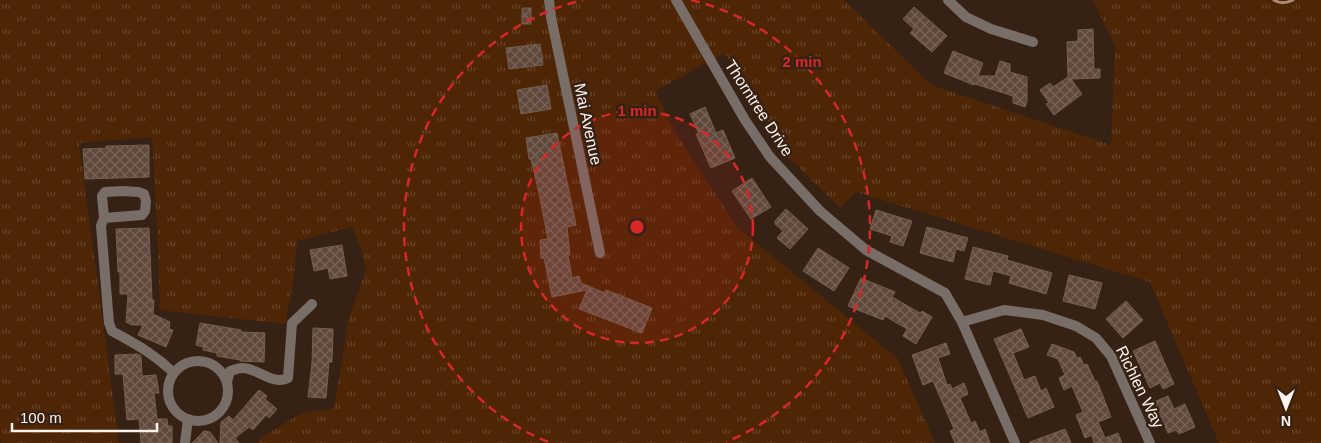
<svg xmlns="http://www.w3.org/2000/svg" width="1321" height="443" font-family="Arial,sans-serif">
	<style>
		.grass { fill: url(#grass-tufts) }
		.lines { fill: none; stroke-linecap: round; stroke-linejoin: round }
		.stream { stroke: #b08b74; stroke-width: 3 }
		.building { fill: url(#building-cross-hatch); stroke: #755e4f }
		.minor { stroke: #786d67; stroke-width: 10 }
		.ring { fill: none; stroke: #d62828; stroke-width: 2.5; stroke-dasharray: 9 6 }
		.labels { text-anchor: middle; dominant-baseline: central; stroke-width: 5; stroke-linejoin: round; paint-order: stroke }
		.street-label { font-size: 16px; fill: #fdf2ec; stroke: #362215 }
		.centre { fill: #d62828; stroke: #362215; stroke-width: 2.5 }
		.ring-label { font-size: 15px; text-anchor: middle; font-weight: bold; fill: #d62828; stroke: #362215; stroke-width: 5; stroke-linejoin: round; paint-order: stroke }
	</style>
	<defs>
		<pattern id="grass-tufts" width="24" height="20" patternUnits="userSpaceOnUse" patternTransform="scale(1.25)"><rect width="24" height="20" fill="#4e2505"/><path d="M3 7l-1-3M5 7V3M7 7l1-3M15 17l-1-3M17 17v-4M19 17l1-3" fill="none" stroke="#68452a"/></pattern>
		<pattern id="building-cross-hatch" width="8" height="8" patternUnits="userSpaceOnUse" patternTransform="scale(1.25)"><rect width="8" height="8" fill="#60493c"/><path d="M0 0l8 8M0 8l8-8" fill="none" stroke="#786458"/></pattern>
	</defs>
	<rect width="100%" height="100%" fill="#362215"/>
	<path class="grass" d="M0 0H844L931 85 1111 145 1115 46 1093 0H1321V443H1219L1150 282 856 192 840 208 779 148 725 53 655 91 673 129 737 227 898 359 935 443H259V439L300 414 334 408 349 318 366 270 362 251 352 227 297 241 293 284 285 324 160 310 158 247 152 137 79 143 119 443H2L0 439Z"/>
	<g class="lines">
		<path class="stream" d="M1274 0C1280 4 1287 3 1293 0"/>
	</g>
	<path class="building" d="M914 7 947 36 932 52 910 33 914 29 903 19Z
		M522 8H531V24H522Z
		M1093 29 1094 69H1100V78L1071 79 1082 94 1054 115 1046 104 1049 103 1040 90 1050 83 1053 87 1068 77 1067 42 1078 41V30Z
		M540 44 543 65 509 69 506 48Z
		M953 51 983 63 978 76H995L1000 61 1010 64V72L1027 77V101L1025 107 1013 103V96L975 84 974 85 944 73Z
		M547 85 551 109 521 114 517 90Z
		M705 107 716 133 723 130 735 158 711 168 696 134H699L690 114Z
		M557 133 576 225 567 227 570 255H568L572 278 579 276 581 283 605 293 606 290 652 308 642 333 579 309 587 290 552 297 544 258H541L540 240 548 239 537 184 531 159H529L526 138Z
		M149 145V177L85 179 83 149 107 148 106 146Z
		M752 178 771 207 751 219 732 191Z
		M786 209 808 229 790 249 777 238 783 231 775 224V221Z
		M876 210 912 221 903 246 890 242 892 236 870 229Z
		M927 227 968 238 964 251 956 249 953 262 920 253Z
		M149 228 152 300H154L153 314 170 322 169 329 173 330 166 347 138 335 143 325H132L126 322 128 294H120V272H118L116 229Z
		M342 245 347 276 330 279 328 268 314 271 310 250Z
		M973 247 1008 256 1007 260 1052 273 1046 294 1009 283 1011 276 993 271 990 285 965 279Z
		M818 248 849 268 834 291 803 271Z
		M1069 275 1102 283 1095 309 1063 301Z
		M861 278 895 292 892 297 920 313 922 311 932 317 916 344 903 336 907 329 885 316 883 320 848 306Z
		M1126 301 1143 320 1123 338 1106 319Z
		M200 323 241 330V332L265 333 264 362 240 361V360L217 356V353L203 350V347L196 345Z
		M313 328 333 329 332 362H329L326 398 308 397 312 363Z
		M1021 329 1029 347 1013 353 1024 380 1035 376 1041 391 1046 388 1054 407 1028 418 994 339Z
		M1155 341 1174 384 1163 389 1160 383 1150 388 1133 351Z
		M946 343 950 354 938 358 947 385 950 384 952 389 964 383 968 394 960 398 971 423 975 421 980 432 985 429 990 443H955L950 431 954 429 933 381 923 385 912 355Z
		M1052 344 1074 352 1077 358 1080 357 1084 365 1087 364 1095 381H1097L1111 417 1098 422 1105 438 1118 433 1122 443H1094L1092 435 1085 438 1076 415 1083 412 1072 386 1064 390 1059 378 1065 375 1058 359 1047 355Z
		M138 354 141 356 142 376 156 375 159 393H154L157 419H167L168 426H172V443H141L139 419 127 420 123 374H115V355Z
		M259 390 267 396 265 399 277 409 269 418 266 415 253 430 249 427 235 438 239 443H220L221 422 229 416 233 420Z
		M1168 396 1174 409 1185 404 1195 427 1179 434 1176 430 1168 433 1154 402Z
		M1065 429 1071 443H1030V442Z
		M204 431 210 432 218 443H192Z"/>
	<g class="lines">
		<path class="minor" d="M549 0 551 17 600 253
			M676 0 745 120 770 157 820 211 866 250 945 293 962 322 1015 443
			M948 0 966 17 991 29 1033 42
			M123 191 138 192 144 194 146 201 145 211 142 215 104 218 102 196 105 192Z
			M104 218 101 226 109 323 112 331C137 345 153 353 174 373
			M962 322 1004 310 1043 315 1076 326 1096 338 1111 356 1150 443
			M168 391a30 30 0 1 1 60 0a30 30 0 1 1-60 0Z
			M227 382 230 371C234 370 238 368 242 368 259 368 272 386 288 378L292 323 312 304
			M185 443 188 419"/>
	</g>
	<circle cx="637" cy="227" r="116" fill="#d62828" fill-opacity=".12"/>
	<g class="ring">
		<circle cx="637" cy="227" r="116"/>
		<path d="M548 442A233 233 0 0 1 583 0M691 0A233 233 0 0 1 726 442"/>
	</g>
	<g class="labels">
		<g class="street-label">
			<text transform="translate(759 108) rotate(57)">Thorntree Drive</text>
			<text transform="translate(588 124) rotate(78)">Mai Avenue</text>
			<text transform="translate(1140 387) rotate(64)">Richlen Way</text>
		</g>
	</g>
	<circle cx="637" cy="227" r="8" class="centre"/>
	<g class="ring-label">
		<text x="802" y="67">2 min</text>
		<text x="637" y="116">1 min</text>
	</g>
	<g transform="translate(1286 408) rotate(180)" stroke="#362215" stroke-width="4" paint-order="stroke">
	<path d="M0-4L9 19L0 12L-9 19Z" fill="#fdf2ec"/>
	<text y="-8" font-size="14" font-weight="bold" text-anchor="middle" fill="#fdf2ec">N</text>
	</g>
	<path d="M12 423v8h145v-8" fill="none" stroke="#fdf2ec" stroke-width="2.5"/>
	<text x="20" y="423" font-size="15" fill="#fdf2ec" stroke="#362215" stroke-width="4" paint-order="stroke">100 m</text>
</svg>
